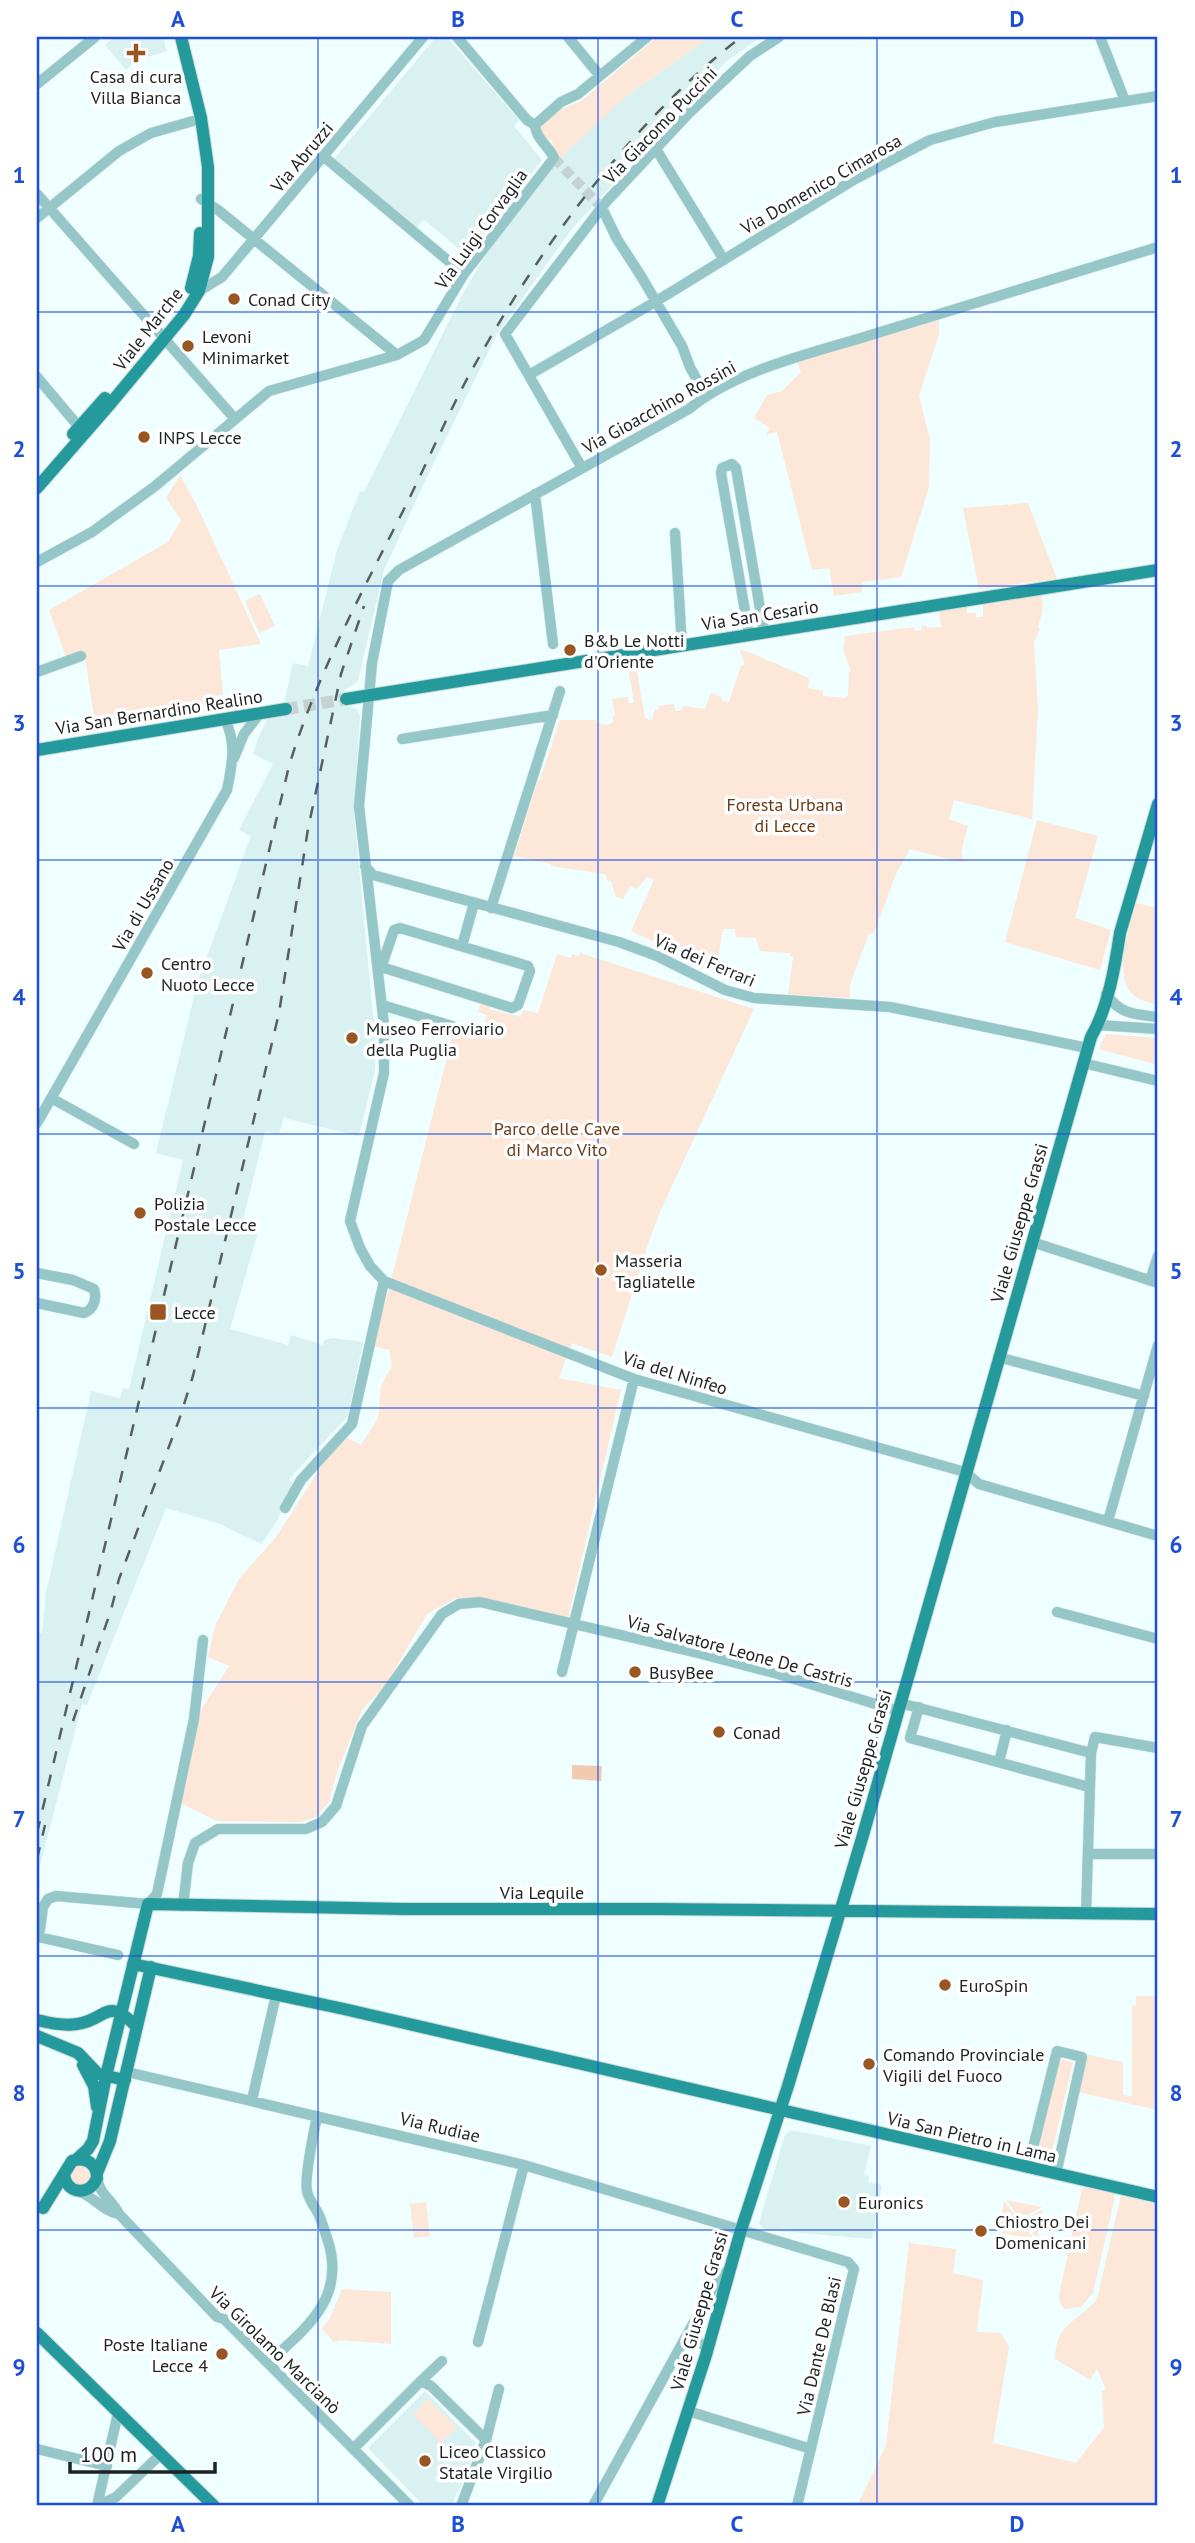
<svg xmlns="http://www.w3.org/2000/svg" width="1195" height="2543" font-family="'PT Sans',sans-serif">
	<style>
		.built { fill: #d9f1f1 }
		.green { fill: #fde7d9 }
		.water { fill: #f1cab1 }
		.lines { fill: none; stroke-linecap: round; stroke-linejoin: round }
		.minor-tunnel { stroke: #c5d2d2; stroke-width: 10; stroke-dasharray: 10 5; stroke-linecap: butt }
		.major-tunnel { stroke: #c5d2d2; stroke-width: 12; stroke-dasharray: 12 6; stroke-linecap: butt }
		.minor-casing { stroke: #cddbdb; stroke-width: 11 }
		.major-casing { stroke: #cddbdb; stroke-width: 14 }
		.minor { stroke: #96c7c8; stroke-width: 10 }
		.major { stroke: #259a9d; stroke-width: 12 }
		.rail { stroke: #585f5f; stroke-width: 2.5; stroke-dasharray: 12 12; stroke-linecap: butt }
		.grid { fill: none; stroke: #1d4ed8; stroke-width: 2; stroke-opacity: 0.55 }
		.poi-dot { fill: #985623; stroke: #fff; stroke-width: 2.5 }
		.labels { text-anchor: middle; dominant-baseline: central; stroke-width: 7; stroke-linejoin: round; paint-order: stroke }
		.poi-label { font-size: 18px; fill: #1d2222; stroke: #fff; text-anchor: start }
		.street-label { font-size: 18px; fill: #1d2222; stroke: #fff }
		.park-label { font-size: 18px; fill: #6b3a14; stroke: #fff }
		.neatline { fill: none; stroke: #1d4ed8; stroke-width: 2.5 }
		.grid-label { font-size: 23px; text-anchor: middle; font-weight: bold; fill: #1d4ed8 }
	</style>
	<rect width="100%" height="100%" fill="#effefe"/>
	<path class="built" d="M114 37H163L167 51 145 58 142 55 126 70 105 45Z
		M436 37H447L519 120 514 126 542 160 469 257 424 220 415 229 334 159Z
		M710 37H761L727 61 697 91 571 230 497 334 427 477 384 570 358 681 345 690 347 706 357 709 360 717 354 815 376 1046 375 1070 359 1136 284 1118 279 1134 265 1131 242 1224 259 1229 230 1329 288 1345 291 1335 323 1345 324 1340 333 1338 363 1342 348 1416 289 1479 293 1484 277 1521 261 1544 220 1524 166 1508 89 1700 87 1705 82 1704 38 1873 40 1885 37 1899V1633H42L46 1593 91 1391 120 1398 123 1388 129 1389 183 1160 156 1153 197 984 251 836 239 830 273 764 253 754 258 739 267 719 287 716 285 698 293 663 308 666 337 550 360 491 364 492 460 299 482 261 512 218 560 158 591 128 628 95Z
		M791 2130 871 2146 864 2175 869 2176 868 2182 882 2185 872 2239 765 2230 759 2223 785 2135Z
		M425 2391 476 2443 467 2473 451 2506H424L368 2448Z"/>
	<path class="green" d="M657 37H710L628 95 560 158 555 152 552 141 543 136 541 129C547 115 565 106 580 102Z
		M939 320V334L919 396 930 439 929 487 901 577 862 582V592L834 596 829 568 812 570 777 432 766 435 770 428 754 418 767 395 782 391 801 372 797 362Z
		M180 475 197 506 261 644 219 650 223 695 207 697 208 711 96 729 84 651 66 657 49 610 168 542 181 520 166 498Z
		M1028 503 1057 579 979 589 963 508Z
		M260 594 275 626 259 633 245 601Z
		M1042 594C1043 612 1043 611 1038 627L1040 629 1034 642 1038 709 1032 819 954 800 949 819 968 826 961 852 964 863 910 849 896 874 874 933 869 934 850 984V998L788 995 793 957 790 956V953L760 951 756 938 736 937 735 929H723L718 959 708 956 702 970 663 946 631 931 654 880 647 877 637 889 630 886 623 899 616 897 611 881 606 880 607 876 604 874 551 866V864L514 856 538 780H540L560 720H596V723L608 725 613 722V716L615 715 612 699 628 697 629 703H634L627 661 635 660 645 718 652 720 655 709 659 710 658 706 674 704 675 711H680L683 706 705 709 711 693 722 697 721 701 729 702 741 666 745 665 740 650 749 652 809 678 808 688 823 691V696L846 698 848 694 849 672 851 671 843 650 845 636 914 627 915 631 922 630 921 626 926 625 927 628 941 627 939 611 967 607V613H976V617H983V604Z
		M1037 820 1098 836 1075 918 1111 930 1100 970 1005 942Z
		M1136 903 1158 908V1004C1102 999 1128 937 1136 903Z
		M580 953 754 1009 660 1212 648 1244 612 1357 572 1343 559 1378 621 1390 568 1618 481 1598H456L427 1614 386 1684 362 1710 338 1769 329 1802 316 1817 301 1822 217 1821 180 1803 201 1710 229 1666 208 1657 215 1626 239 1579 276 1537 328 1456 346 1437 361 1445 378 1418 381 1386 392 1366 389 1350 373 1346 389 1289 451 1041 458 1024 482 1031 487 1015 478 1012 481 1002 490 1005 489 1009 521 1017 523 1010 538 1013 557 954 571 958 572 954 579 956Z
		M1106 1034 1158 1038V1065L1099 1049Z
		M1136 1996H1158V2110L1078 2092 1088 2055 1123 2062V2095L1132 2096V2006L1136 2005Z
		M1060 2059 1073 2062 1049 2164 1036 2160Z
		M70 2175a10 10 0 1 1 20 0a10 10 0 1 1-20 0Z
		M1085 2187 1114 2194V2201L1093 2293 1081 2307 1064 2309 1060 2303 1059 2295 1082 2189Z
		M1121 2195 1158 2205V2506H857L886 2445 909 2243 956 2249 953 2273 983 2280 977 2332 1001 2333 1009 2347 993 2443 1076 2463 1104 2427 1102 2391 1106 2389 1097 2369 1090 2380 1055 2359C1056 2322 1077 2323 1097 2299Z
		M1006 2200 1042 2207 1027 2215 1016 2213Z
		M1004 2201 1014 2214 1012 2224 999 2231Z
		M426 2202 430 2236 414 2238 410 2204Z
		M1043 2209 1037 2238 1027 2226 1029 2217Z
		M1014 2226 1025 2228 1034 2239 1001 2233Z
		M342 2289 391 2292V2344L340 2340 334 2342 322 2329 330 2318Z
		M428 2399 457 2428 441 2443 413 2415Z"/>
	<path class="water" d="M572 1765 602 1766 601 1781 572 1779Z"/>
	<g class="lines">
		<path class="minor-tunnel" d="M554 158 602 208"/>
		<path class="major-tunnel" d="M286 709 346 699"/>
		<g class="minor-casing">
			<path id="minor" d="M457 37 527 120 535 125
				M568 37 600 76
				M1100 37 1125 101
				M37 84 95 37
				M535 125 561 102 578 94 647 37
				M656 149 724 260
				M323 156 464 274
				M37 194 235 419
				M201 199 218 210 397 355
				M602 208 617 239 641 276 682 346 690 367 705 395
				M37 218 119 151 151 133 193 121
				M1158 247C1064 276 969 305 874 334 814 353 737 369 689 409L399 570 388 581 372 663 359 806 384 1025V1073L350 1221 360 1248 370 1266 384 1281 634 1379 965 1472 979 1484 1158 1536
				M199 291 222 277 423 37
				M529 375 655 302 855 179 930 140 995 122 1158 96
				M37 377 79 427
				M582 468 505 334 606 202 689 113 750 56 779 37
				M535 494 553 644
				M675 533 682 645
				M37 562 92 532 154 487 269 391 397 355 424 340 464 274 554 158C548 145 536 139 535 125
				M749 634 721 473 722 468 732 464 736 468 764 632
				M37 672 81 656
				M402 739 553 715
				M234 758 244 734 260 713
				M365 866 373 875 619 942 657 956 725 990 754 998 890 1007 1087 1048
				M491 908 560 691
				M400 928 528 966 530 971 518 1005 512 1008 378 966 383 962 394 930Z
				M462 946 474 903
				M1106 994C1121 1015 1134 1014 1158 1017
				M382 1005 452 1026
				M1098 1025 1158 1029
				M1083 1063 1158 1081
				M51 1098 134 1144
				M37 1123 227 790C232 765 237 743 225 720
				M1032 1242 1158 1283
				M37 1273 73 1280 94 1289C97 1299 94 1309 84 1313L37 1303
				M1150 1280 1158 1256
				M998 1357 1144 1396
				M285 1508 301 1480 352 1424 384 1281
				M1108 1521 1158 1345
				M1057 1612 1158 1639
				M562 1672 634 1379
				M900 1703 1091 1753
				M919 1707 910 1738 1089 1787
				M999 1762 1007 1730
				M1088 1854H1158
				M183 1906 188 1863 195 1843 218 1829H306L322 1822 336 1806 362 1726 442 1614 459 1604 480 1602 698 1653 778 1674 898 1711
				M1086 1914 1091 1753 1095 1737 1158 1748
				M118 1955 39 1937 43 1907 48 1899 56 1896 148 1904 157 1894 194 1719 203 1640
				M127 2072 524 2165 848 2262 854 2269 797 2506
				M252 2100 276 1995
				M1028 2168 1057 2051 1082 2057 1056 2174
				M97 2178C100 2196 112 2199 119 2214L217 2317 224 2319 410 2506
				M81 2192C94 2198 105 2212 119 2214
				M685 2339 708 2346
				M478 2342 524 2165
				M268 2363C306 2328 346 2299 328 2241 325 2233 323 2224 319 2215 316 2208 308 2199 307 2191 304 2178 314 2131 317 2116
				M421 2381 442 2361
				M688 2411 811 2449
				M486 2440 499 2389
				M37 2449 107 2466
				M353 2449 421 2381 431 2386 486 2440 461 2506
				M97 2506 118 2413
				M97 2506 116 2497 161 2454
				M593 2506 710 2293 728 2270"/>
		</g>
		<g class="major-casing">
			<path id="major" d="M191 288 199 256 200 233
				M73 434 105 398
				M37 488 111 403 184 315 199 291 208 257V167L201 118 181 37
				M346 699 1158 570
				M37 750 286 709
				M133 1964 344 2009 1158 2197
				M37 2020C50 2023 63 2026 77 2024 108 2020 105 1995 137 2027
				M37 2036 78 2053 98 2074 125 2080
				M83 2065 94 2086 97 2107
				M77 2159 88 2149 93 2141 106 2076 148 1904 405 1909H657L1158 1914
				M97 2173 110 2141 151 1967
				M43 2208 72 2161C86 2156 97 2164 97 2178 89 2197 66 2194 64 2174
				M37 2333 214 2506
				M657 2506 706 2355 741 2230 788 2086 863 1835 1091 1037C1108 1008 1115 967 1120 933L1158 804"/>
		</g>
		<use href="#minor" class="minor"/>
		<use href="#major" class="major"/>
		<path class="rail" d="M73 1721 111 1610 119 1579 179 1420 193 1376 279 1013 308 829 341 674 364 606
			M37 1833 289 766C316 677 359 598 401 515 424 470 444 422 468 377 537 251 627 126 741 37
			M37 1859 45 1825"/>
	</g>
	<path class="grid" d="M318 37V2506M598 37V2506M877 37V2506M37 312H1158M37 586H1158M37 860H1158M37 1134H1158M37 1408H1158M37 1682H1158M37 1956H1158M37 2230H1158"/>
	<g class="poi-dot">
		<path d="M132.5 42.5h7v7h7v7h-7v7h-7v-7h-7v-7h7z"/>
		<circle cx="234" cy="299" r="7"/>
		<circle cx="188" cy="346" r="7"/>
		<circle cx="144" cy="437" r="7"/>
		<circle cx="570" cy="650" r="7"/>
		<circle cx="147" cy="973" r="7"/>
		<circle cx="352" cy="1038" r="7"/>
		<circle cx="140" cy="1213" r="7"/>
		<circle cx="601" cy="1270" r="7"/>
		<rect x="149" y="1303" width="18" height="18" rx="3.5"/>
		<circle cx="635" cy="1672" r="7"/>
		<circle cx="719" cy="1732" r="7"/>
		<circle cx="945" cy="1985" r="7"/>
		<circle cx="869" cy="2064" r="7"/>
		<circle cx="844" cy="2202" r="7"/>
		<circle cx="981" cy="2231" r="7"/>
		<circle cx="222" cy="2354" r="7"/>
		<circle cx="425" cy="2461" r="7"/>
	</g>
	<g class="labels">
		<g class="poi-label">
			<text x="136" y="76" text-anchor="middle">Casa di cura<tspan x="136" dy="21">Villa Bianca</tspan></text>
			<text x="248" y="299">Conad City</text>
			<text x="202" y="336">Levoni<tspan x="202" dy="21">Minimarket</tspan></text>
			<text x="158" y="437">INPS Lecce</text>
			<text x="584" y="640">B&amp;b Le Notti<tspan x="584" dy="21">d'Oriente</tspan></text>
			<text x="161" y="963">Centro<tspan x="161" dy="21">Nuoto Lecce</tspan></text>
			<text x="366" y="1028">Museo Ferroviario<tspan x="366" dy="21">della Puglia</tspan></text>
			<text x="154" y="1203">Polizia<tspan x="154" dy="21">Postale Lecce</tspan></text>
			<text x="615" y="1260">Masseria<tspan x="615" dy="21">Tagliatelle</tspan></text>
			<text x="174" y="1312">Lecce</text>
			<text x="649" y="1672">BusyBee</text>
			<text x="733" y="1732">Conad</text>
			<text x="959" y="1985">EuroSpin</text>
			<text x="883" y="2054">Comando Provinciale<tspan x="883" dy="21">Vigili del Fuoco</tspan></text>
			<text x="858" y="2202">Euronics</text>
			<text x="995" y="2221">Chiostro Dei<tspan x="995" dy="21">Domenicani</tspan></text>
			<text x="208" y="2344" text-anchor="end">Poste Italiane<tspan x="208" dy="21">Lecce 4</tspan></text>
			<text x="439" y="2451">Liceo Classico<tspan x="439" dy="21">Statale Virgilio</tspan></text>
		</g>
		<g class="street-label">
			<text transform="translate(660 125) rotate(-46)">Via Giacomo Puccini</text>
			<text transform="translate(302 157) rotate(-50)">Via Abruzzi</text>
			<text transform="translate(821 184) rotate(-30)">Via Domenico Cimarosa</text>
			<text transform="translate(481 229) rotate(-54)">Via Luigi Corvaglia</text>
			<text transform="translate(148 329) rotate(-52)">Viale Marche</text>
			<text transform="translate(659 407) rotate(-29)">Via Gioacchino Rossini</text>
			<text transform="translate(760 615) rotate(-9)">Via San Cesario</text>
			<text transform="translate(159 712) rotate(-9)">Via San Bernardino Realino</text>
			<text transform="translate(143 905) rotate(-60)">Via di Ussano</text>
			<text transform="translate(705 960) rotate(23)">Via dei Ferrari</text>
			<text transform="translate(1019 1223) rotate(-74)">Viale Giuseppe Grassi</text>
			<text transform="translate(675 1373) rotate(17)">Via del Ninfeo</text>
			<text transform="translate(740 1651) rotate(15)">Via Salvatore Leone De Castris</text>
			<text transform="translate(863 1769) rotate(-74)">Viale Giuseppe Grassi</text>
			<text x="542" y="1892">Via Lequile</text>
			<text transform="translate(440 2127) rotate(13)">Via Rudiae</text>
			<text transform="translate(972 2137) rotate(13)">Via San Pietro in Lama</text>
			<text transform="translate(699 2311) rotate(-74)">Viale Giuseppe Grassi</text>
			<text transform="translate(819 2346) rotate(-77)">Via Dante De Blasi</text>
			<text transform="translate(275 2350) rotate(44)">Via Girolamo Marcianò</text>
		</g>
		<g class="park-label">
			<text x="785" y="804">Foresta Urbana<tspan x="785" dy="21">di Lecce</tspan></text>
			<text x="557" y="1128">Parco delle Cave<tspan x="557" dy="21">di Marco Vito</tspan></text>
		</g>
	</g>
	<rect width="1195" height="2543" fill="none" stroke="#ffffff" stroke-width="77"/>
	<path d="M70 2462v10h145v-10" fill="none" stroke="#1d2222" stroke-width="3.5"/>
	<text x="80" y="2462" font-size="21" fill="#1d2222" stroke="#ffffff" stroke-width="5" paint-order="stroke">100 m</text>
	<rect x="38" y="38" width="1118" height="2466" class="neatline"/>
	<g class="grid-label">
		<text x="178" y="27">A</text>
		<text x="458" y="27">B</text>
		<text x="737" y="27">C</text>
		<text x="1017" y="27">D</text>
		<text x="19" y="183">1</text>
		<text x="1176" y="183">1</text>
		<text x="19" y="457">2</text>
		<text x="1176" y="457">2</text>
		<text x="19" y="731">3</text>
		<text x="1176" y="731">3</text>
		<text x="19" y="1005">4</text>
		<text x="1176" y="1005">4</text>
		<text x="19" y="1279">5</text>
		<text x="1176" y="1279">5</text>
		<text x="19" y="1553">6</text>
		<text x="1176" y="1553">6</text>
		<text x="19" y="1827">7</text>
		<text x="1176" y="1827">7</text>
		<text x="19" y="2101">8</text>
		<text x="1176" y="2101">8</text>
		<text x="19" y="2375">9</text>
		<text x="1176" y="2375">9</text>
		<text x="178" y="2532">A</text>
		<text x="458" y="2532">B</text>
		<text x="737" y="2532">C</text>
		<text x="1017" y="2532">D</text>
	</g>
</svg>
